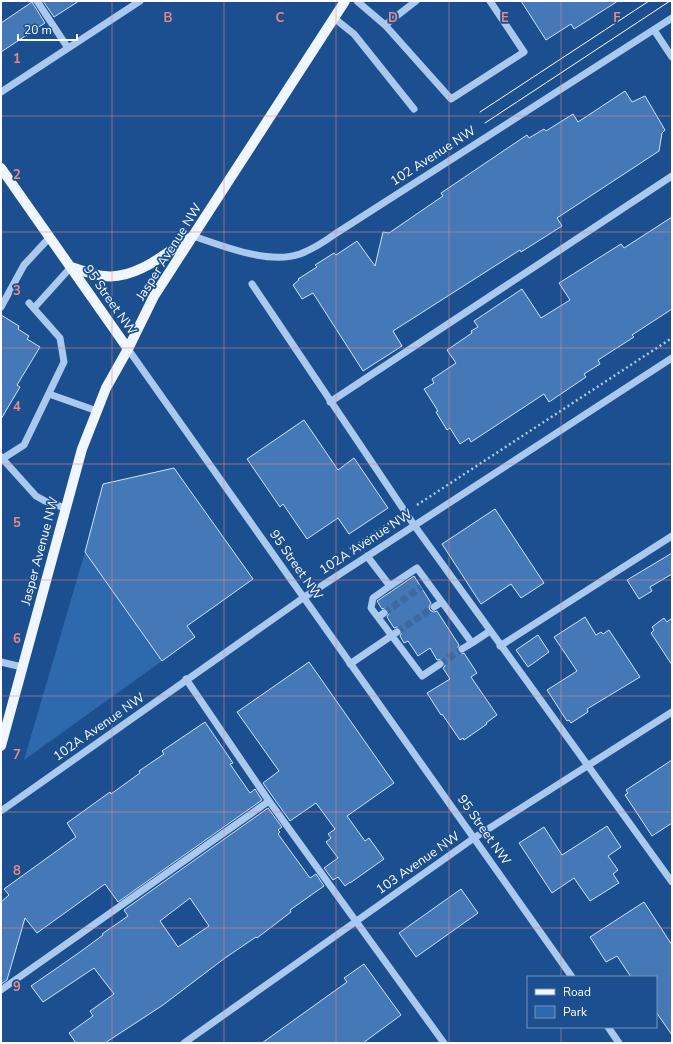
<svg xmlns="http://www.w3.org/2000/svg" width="673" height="1044" font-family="'Nunito Sans',sans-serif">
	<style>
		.green { fill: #2e69ad }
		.building { fill: #4478b7; stroke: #cfe3fa; fill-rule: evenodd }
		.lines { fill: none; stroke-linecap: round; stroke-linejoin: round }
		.minor-tunnel { stroke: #3d69a0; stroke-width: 7; stroke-dasharray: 7 3.5; stroke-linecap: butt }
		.path { stroke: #a9c9ee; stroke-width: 2.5; stroke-dasharray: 2 3; stroke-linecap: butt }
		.minor { stroke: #a9c9ee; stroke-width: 7 }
		.major { stroke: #f0f6ff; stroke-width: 10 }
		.tram { stroke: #fff; stroke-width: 1 }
		.grid { fill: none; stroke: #e88989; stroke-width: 1; stroke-opacity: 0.55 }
		.labels { text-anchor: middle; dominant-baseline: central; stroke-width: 3.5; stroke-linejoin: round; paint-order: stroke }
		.street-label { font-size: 13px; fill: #fff; stroke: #1b4f8f }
		.grid-label { font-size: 13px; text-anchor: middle; font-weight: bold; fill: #e88989; stroke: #1b4f8f; stroke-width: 3.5; stroke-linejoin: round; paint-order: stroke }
	</style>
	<rect width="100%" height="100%" fill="#1b4f8f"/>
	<path class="green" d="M85 552 162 661 24 760Z"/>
	<path class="building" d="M43 1H79L54 17Z
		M521 1H618L574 29 571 24 546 40Z
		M32 2 45 23 1 52V23Z
		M625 91 632 102 645 96 665 130 662 133 659 151 557 218 562 226 521 252 520 250 393 331 402 346 363 371 313 293 302 299 293 285 299 280 298 279 317 267 315 265 334 253 336 255 357 241 375 266 383 232 389 233 443 196 441 193 527 135 529 138 544 129 546 131 573 114 578 122Z
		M672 217V309L632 335 634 337 598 360 600 364 584 374 586 377 549 402 544 394 471 442 469 438 460 444 450 428 447 430 436 412 438 411 424 389 434 383 432 379 456 363 447 350 472 333 471 331 478 327 474 321 522 289 541 318 570 300 559 283 621 244 624 248Z
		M1 315 19 326 18 329 29 336 27 339 40 347 17 385 20 387 1 419Z
		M304 420 338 470 354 458 388 508 349 534 338 518 307 539 283 504 280 507 247 459Z
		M174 468 253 579 187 626 195 637 162 661 85 552 103 484Z
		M495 509 544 583 521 598 511 584 481 604 442 544Z
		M672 553V574L650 587 652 591 639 599 627 580Z
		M414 576 431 603 429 607 430 610 434 612 437 611 459 645 457 649 458 652 462 654 464 653 477 673 471 677 497 715 486 723 487 724 464 740 463 738 460 740 442 714 441 715 427 693 450 679 443 668 445 666 444 662 442 659 437 660 430 648 418 656 408 641 404 643 400 636 402 632 401 629 397 627 394 628 387 617 389 613 388 610 386 608 382 609 377 601Z
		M585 617 596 635 601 632 603 634 609 630 640 677 587 709 588 712 571 723 569 720 567 721 547 690 577 671 554 637Z
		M664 618 667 622 672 618V665L651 633 654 630 652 627Z
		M538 635 549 652 528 667 516 650Z
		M309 662 394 783 347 816 365 841 369 838 384 859 350 883V882L345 886 338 877 333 880 324 868 338 858 326 842 331 838 328 834 335 829 316 803 290 821 263 783 279 771 237 712Z
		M205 722 233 763 230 764 250 793 255 789 262 800 118 902 105 884 37 933 25 918 7 980 1 984V902L9 895 4 889 76 837 67 823 110 792 111 794 140 773 139 771 164 754 162 751Z
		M672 760V823L652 836 625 795 628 793 626 790Z
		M268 808 282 827 278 830 280 832 278 834 310 878 316 874 324 886 290 910 291 912 257 938 256 937 225 958 163 1005 105 1043H76L69 1033 93 1016 90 1011 114 994 94 968 43 1002 31 986 80 952 103 935 102 934 128 916 124 910ZM190 898 209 926 178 947 160 921Z
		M607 826 621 847 608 856 618 870 613 874 619 883 590 901 574 878 552 893 519 843 544 827 562 855Z
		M461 889 478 913 416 957 399 933Z
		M644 902 672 945V1035L656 1012V977H631L617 956 606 962 590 937Z
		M364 964 401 1015 363 1043H262L347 982 344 978Z"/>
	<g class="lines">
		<path class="minor-tunnel" d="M384 613 421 587
			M397 632 434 607
			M440 664 462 649"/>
		<path class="path" d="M417 505 672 338
			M350 549 394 520"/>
		<path class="minor" d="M37 1 68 48
			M357 1 385 25 416 1
			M334 18 354 34 414 109
			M385 25 451 99 524 52 490 1
			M654 30 672 57
			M1 92 140 1
			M193 236C223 246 269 265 300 254 313 249 324 242 335 234L672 18
			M252 284 414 525 672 882
			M1 307 24 265 50 237
			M34 308 71 267
			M128 349 572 977
			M49 394 97 411
			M330 402 672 176
			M1 457 36 496 45 501 65 508
			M2 459 24 445 64 362 60 338 29 303
			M367 556 390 586 417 568 472 643 490 631
			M390 586 373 598 371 608 422 676 440 664
			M434 607 442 602
			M378 617 384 613
			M500 646 672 536
			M462 649 472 643
			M1 662 22 667
			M350 664 397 632
			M186 679 269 801 444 1043
			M1 811 303 598 672 358
			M1 990 269 801
			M608 1027 619 1043
			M184 1043 474 838 672 712"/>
		<path class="major" d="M1 168 128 349
			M71 267C81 270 93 275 104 276 135 280 165 254 189 238
			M1 746 82 449 106 388 128 349 154 296 345 1"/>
		<path class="tram" d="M480 112 649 1
			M485 123 670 1"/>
	</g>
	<path class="grid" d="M112 1V1043M224 1V1043M336 1V1043M449 1V1043M561 1V977M1 116H672M1 232H672M1 348H672M1 464H672M1 580H672M1 696H672M1 812H672M1 928H672M561 1027V1043"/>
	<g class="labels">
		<g class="street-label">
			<text transform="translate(433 156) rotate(-33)">102 Avenue NW</text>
			<text transform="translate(169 252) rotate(-58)">Jasper Avenue NW</text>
			<text transform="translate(110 300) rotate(55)">95 Street NW</text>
			<text transform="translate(366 542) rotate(-33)">102A Avenue NW</text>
			<text transform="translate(40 551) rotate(-75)">Jasper Avenue NW</text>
			<text transform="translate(296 565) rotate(55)">95 Street NW</text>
			<text transform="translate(99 727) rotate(-35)">102A Avenue NW</text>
			<text transform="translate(484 830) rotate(55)">95 Street NW</text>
			<text transform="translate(418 863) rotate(-35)">103 Avenue NW</text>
		</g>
	</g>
	<g class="grid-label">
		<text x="168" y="22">B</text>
		<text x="280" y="22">C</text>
		<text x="393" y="22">D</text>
		<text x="505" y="22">E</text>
		<text x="617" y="22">F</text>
		<text x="17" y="63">1</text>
		<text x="17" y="179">2</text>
		<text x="17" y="295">3</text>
		<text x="17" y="411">4</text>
		<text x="17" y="527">5</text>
		<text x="17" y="643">6</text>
		<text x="17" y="759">7</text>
		<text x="17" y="875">8</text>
		<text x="17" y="991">9</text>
	</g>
	<rect width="673" height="1044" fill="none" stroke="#ffffff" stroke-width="4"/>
	<rect x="527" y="976" width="130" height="52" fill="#1b4f8f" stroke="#7695bc"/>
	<rect x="535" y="989" width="20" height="6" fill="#f0f6ff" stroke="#7695bc"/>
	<text x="563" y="996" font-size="12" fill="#ffffff">Road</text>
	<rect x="535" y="1006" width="20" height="12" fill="#2e69ad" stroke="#7695bc"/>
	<text x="563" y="1016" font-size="12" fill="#ffffff">Park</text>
	<path d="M18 34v6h59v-6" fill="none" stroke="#ffffff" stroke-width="2"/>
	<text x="24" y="34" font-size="12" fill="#ffffff" stroke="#1b4f8f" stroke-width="3" paint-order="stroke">20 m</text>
</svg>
